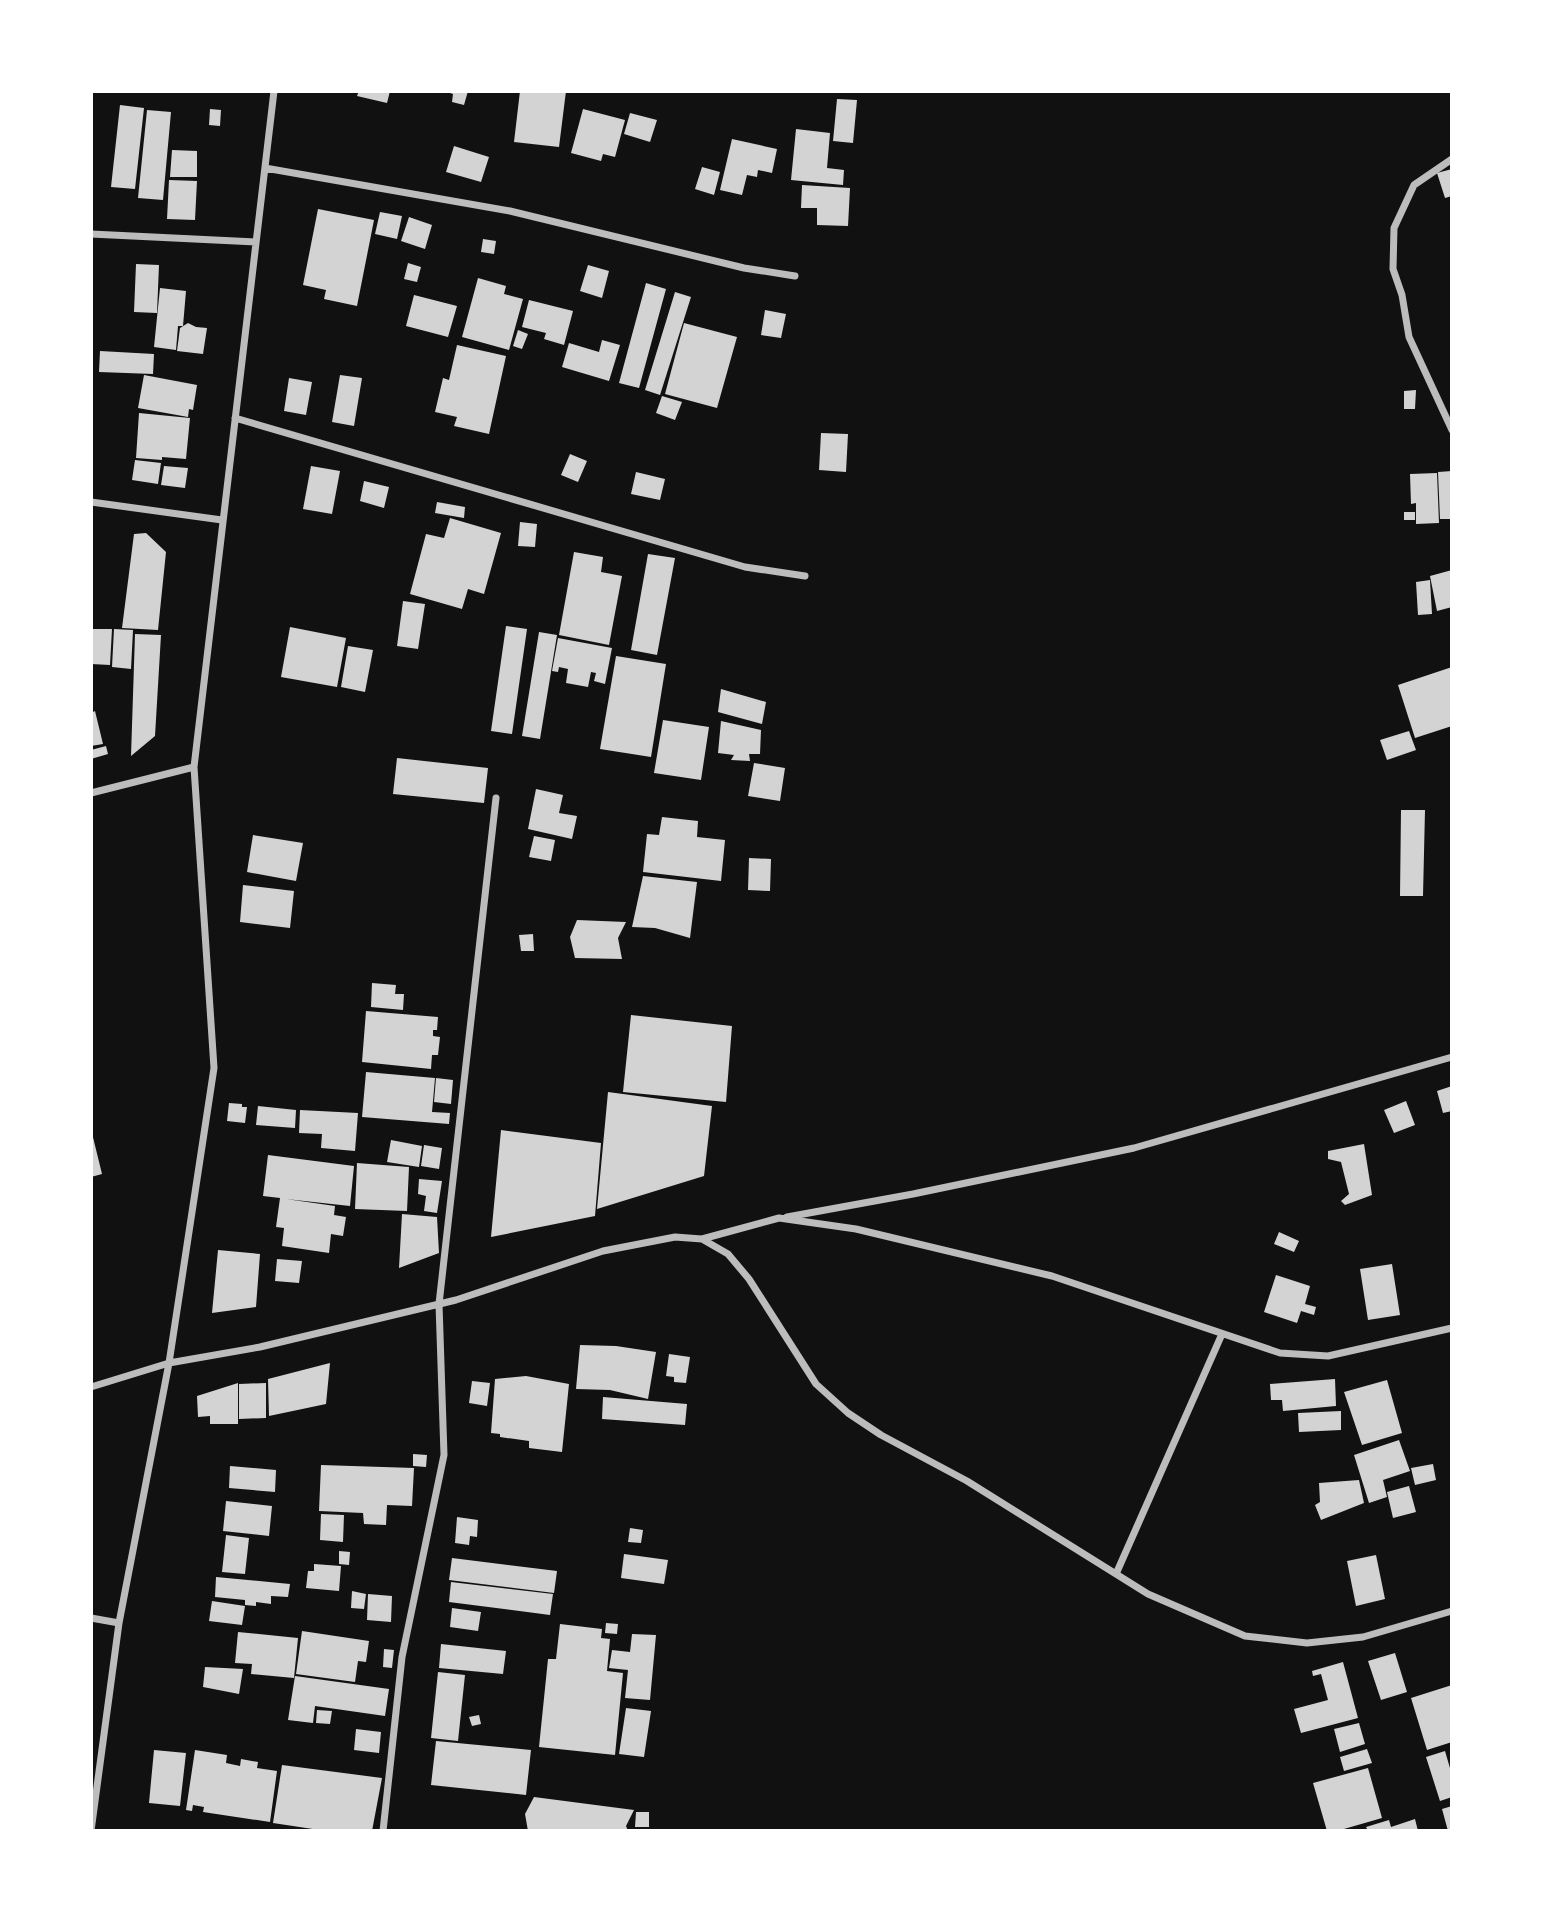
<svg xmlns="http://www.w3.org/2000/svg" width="1543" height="1922" font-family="'Titillium Web',sans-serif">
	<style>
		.building { fill: #d3d3d3 }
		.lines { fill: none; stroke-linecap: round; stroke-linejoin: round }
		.minor { stroke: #bcbcbc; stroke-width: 7 }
	</style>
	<rect width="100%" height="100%" fill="#111"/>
	<path class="building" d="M359 91H390L387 103 357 96Z
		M444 91H468L464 105 452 102 453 94Z
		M520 91H566L559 147 514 142Z
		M837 99 857 100 853 143 833 141Z
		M120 105 144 108 135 189 111 187Z
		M210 109 221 110 220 126 209 125Z
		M583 109 625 120 615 157 603 154 601 161 571 153Z
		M147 110 171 112 163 200 138 198Z
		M630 113 657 120 650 142 624 134Z
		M796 129 830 133 827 168 844 170 843 185 791 180Z
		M732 139 777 149 772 173 758 170 757 177 747 175 742 195 720 190Z
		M454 146 489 157 481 182 446 172Z
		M172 150 197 151V177H170Z
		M702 167 720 172 714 195 695 189Z
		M1452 169V196L1445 198 1437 173Z
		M169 180 197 181 195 220 167 219Z
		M802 185 850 188 848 226 817 225V208H801Z
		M318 209 374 220 357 306 324 299 326 290 303 285Z
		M380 212 402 216 397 239 375 234Z
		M409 217 432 225 425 249 401 241Z
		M483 239 496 241 494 254 481 252Z
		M408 263 421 267 417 282 404 279Z
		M136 264 159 265 157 313 134 312Z
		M588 265 609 271 602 298 580 291Z
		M478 278 506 286 504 294 523 299 509 350 462 337Z
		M646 283 666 289 639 388 619 383Z
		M160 288 186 291 183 326H178L176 350 154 347Z
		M675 292 691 297 660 395 645 390Z
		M414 295 457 306 448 337 406 326Z
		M529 300 573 311 564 345 544 339 546 333 522 327Z
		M765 310 786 314 781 338 761 335Z
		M188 323 196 327 207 328 203 354 177 351 180 328Z
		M684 323 737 337 717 408 665 394Z
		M518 330 528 334 522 349 513 346Z
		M602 340 620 345 609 381 562 367 569 343 599 352Z
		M457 345 506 356 489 434 454 426 457 417 435 412 443 378 449 380Z
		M100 351 154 354 153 374 99 372Z
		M144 375 197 385 193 410 189 409 188 417 138 408Z
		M340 375 362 378 354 426 332 422Z
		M289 378 312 382 306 415 284 411Z
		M1416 390 1415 409H1404V391Z
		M662 396 682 402 675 420 656 413Z
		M139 413 190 418 186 459 162 457V460L136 458Z
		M821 433 848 434 846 472 819 470Z
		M570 454 587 461 578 482 561 475Z
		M135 460 161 463 158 484 132 480Z
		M164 466 188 468 185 488 161 485Z
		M311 466 340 471 332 514 303 509Z
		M1452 471V519H1440L1438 472Z
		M636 472 665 479 660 500 631 494Z
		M1437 473 1439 523 1416 524V503L1411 504 1410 474Z
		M364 481 389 487 384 508 360 501Z
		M437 502 465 507 464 518 435 513Z
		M1404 512H1415V520H1404Z
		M450 518 501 533 484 594 468 589 462 609 410 594 426 534 444 538Z
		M520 522 537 524 535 547 518 546Z
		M146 533 166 552 158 630 122 628 134 534Z
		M574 552 603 557 601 572 622 576 609 645 559 635Z
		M648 554 675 558 657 655 631 650Z
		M1452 570V607L1437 611 1430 576Z
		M1430 580 1432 614 1418 615 1416 582Z
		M403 601 425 604 418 649 397 646Z
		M506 626 527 629 512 734 491 731Z
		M290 627 346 638 337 687 281 677Z
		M91 629H112L110 665 91 664Z
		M114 629 133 630 131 669 112 667Z
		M539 632 557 635 540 739 522 736Z
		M135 634 161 635 155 736 131 756Z
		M558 638 612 648 605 684 594 681 596 673 591 672 588 687 566 683 568 669 559 667 558 672 552 671Z
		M348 646 373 650 365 692 341 687Z
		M616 656 666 664 651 757 600 749Z
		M1452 667V726L1415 738 1398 685Z
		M721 689 766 702 762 724 718 712Z
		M95 711 103 744 91 746V713Z
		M663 720 709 727 701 780 654 773Z
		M721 721 761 730 760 754H749L750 761 731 760 734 755 718 753Z
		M1409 731 1416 750 1387 760 1380 740Z
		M106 746 108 754 91 759V750Z
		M397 758 488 768 484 803 393 794Z
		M754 763 785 768 780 801 748 796Z
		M536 789 563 795 559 813 577 816 572 839 528 829Z
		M1401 810H1425L1423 896H1400Z
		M662 817 698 821 697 837 725 840 721 881 643 872 647 834 659 835Z
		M253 835 303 843 296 881 247 872Z
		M534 836 555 840 551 861 529 857Z
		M749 858 771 859 770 891 748 890Z
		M643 876 697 882 690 938 655 928 632 927Z
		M243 885 294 891 290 928 240 922Z
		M577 920 626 922 618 938 622 959 575 958 570 937Z
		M533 934 534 951H521L519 935Z
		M372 983 396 985 395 994H404L403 1010 371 1007Z
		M366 1011 438 1017 437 1030H433V1036L440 1037 438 1055H432L431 1069 362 1062Z
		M631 1015 732 1026 726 1102 623 1092Z
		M366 1072 435 1078 432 1112 450 1113 449 1124 362 1117Z
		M436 1078 453 1080 451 1104 434 1102Z
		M1452 1086V1111L1443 1113 1437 1091Z
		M608 1092 712 1106 704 1176 597 1209Z
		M1406 1101 1415 1125 1394 1133 1384 1110Z
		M229 1103 242 1104V1107H247L245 1123 227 1121Z
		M258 1106 296 1110 295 1128 256 1125Z
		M300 1110 358 1113 355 1151 321 1148 322 1134 299 1133Z
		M91 1129 102 1174 91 1177Z
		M501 1130 601 1143 595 1216 491 1237Z
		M391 1140 422 1146 419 1167 387 1162Z
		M1364 1144 1372 1195 1345 1205 1341 1201 1349 1194 1341 1162 1328 1159V1151Z
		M424 1145 442 1148 439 1169 421 1166Z
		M268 1155 354 1166 350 1206 286 1199 335 1206 334 1215 346 1217 343 1236 331 1234 329 1253 282 1246 284 1228 276 1227 280 1198 263 1196Z
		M357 1163 409 1167 407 1211 355 1209Z
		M419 1179 442 1181 437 1213 424 1211 426 1196 418 1194Z
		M402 1214 437 1217 439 1253 399 1268Z
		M1279 1232 1299 1241 1294 1252 1274 1244Z
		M218 1250 260 1254 256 1307 212 1313Z
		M277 1259 302 1261 299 1283 275 1281Z
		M1392 1264 1400 1315 1368 1320 1360 1269Z
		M1276 1275 1310 1286 1305 1304 1316 1307 1314 1315 1301 1311 1297 1323 1264 1312Z
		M580 1345 616 1346 656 1352 648 1399 610 1390 576 1389Z
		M669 1354 690 1357 686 1383 674 1382V1377L666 1376Z
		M330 1363 326 1404 269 1416 268 1379Z
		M526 1376 569 1384 562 1452 529 1448V1441L500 1437V1434L491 1433 495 1379Z
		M1335 1379 1336 1406 1283 1411 1282 1400H1271L1270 1384Z
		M1387 1380 1402 1433 1362 1445 1344 1392Z
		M472 1381 490 1383 487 1406 469 1403Z
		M238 1383V1424H210V1416L198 1417 197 1396Z
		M266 1383V1418L239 1419V1384Z
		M603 1397 687 1404 685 1425 602 1419Z
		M1341 1411V1430L1299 1432 1298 1413Z
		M1399 1440 1410 1471 1383 1480 1387 1497 1369 1503 1354 1455Z
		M413 1454 427 1455 426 1467 413 1466Z
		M1433 1464 1436 1480 1415 1485 1411 1468Z
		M321 1465 414 1468 412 1506 387 1505 386 1525 364 1524 363 1513 319 1511Z
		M230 1466 276 1470 275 1492 229 1488Z
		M1359 1480 1364 1503 1321 1520 1315 1505 1320 1502 1319 1483Z
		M1409 1486 1416 1512 1393 1518 1387 1492Z
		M226 1501 272 1506 269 1536 223 1531Z
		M321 1514 344 1515 343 1542 320 1540Z
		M457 1517 478 1520 477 1537 470 1536 469 1545 455 1543Z
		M630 1528 643 1530 641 1543 628 1542Z
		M226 1535 249 1538 245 1574 222 1572Z
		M339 1551 350 1552 349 1565 339 1564Z
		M624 1554 668 1560 664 1584 621 1578Z
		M1376 1555 1385 1599 1356 1606 1347 1561Z
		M452 1558 557 1571 554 1593 449 1580Z
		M314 1564 341 1566 339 1591 306 1588 308 1571H314Z
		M216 1577 290 1584 288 1597 271 1596V1604L256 1602V1606L245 1605V1600L215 1597Z
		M451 1582 553 1594 550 1615 449 1602Z
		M352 1591 366 1594 364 1609 351 1608Z
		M368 1594 392 1596 391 1622 367 1620Z
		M212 1601 245 1606 242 1625 209 1621Z
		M452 1608 481 1612 478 1631 450 1627Z
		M606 1623 618 1624 617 1634 605 1633Z
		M560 1624 602 1629 601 1638 610 1639 607 1671 623 1673 615 1755 539 1747 548 1659H556Z
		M302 1631 369 1641 366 1662 358 1661 355 1682 296 1674Z
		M238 1632 298 1638 294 1678 251 1674 252 1664 235 1663Z
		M632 1634 656 1635 650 1700 625 1698 628 1670 609 1668 612 1650 630 1652Z
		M441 1644 506 1651 503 1674 439 1668Z
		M384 1649 394 1650 392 1668 383 1667Z
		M1395 1653 1407 1692 1381 1700 1368 1661Z
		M1343 1662 1358 1718 1301 1733 1294 1709 1328 1700 1321 1674 1313 1676 1312 1671Z
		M205 1667 243 1669 239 1694 203 1687Z
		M438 1672 465 1675 458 1741 431 1738Z
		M295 1676 389 1689 385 1716 315 1706 313 1723 288 1720Z
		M1452 1685V1742L1427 1750 1411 1698Z
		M626 1708 651 1711 644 1757 619 1754Z
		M317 1710 332 1711 330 1724 316 1723Z
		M479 1715 481 1724 472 1726 469 1717Z
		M1359 1723 1365 1744 1340 1752 1334 1729Z
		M356 1729 381 1732 379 1753 354 1750Z
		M436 1741 531 1750 526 1795 431 1785Z
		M1367 1749 1372 1763 1344 1771 1340 1757Z
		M154 1750 186 1753 180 1806 149 1803Z
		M195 1750 227 1755 226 1763 240 1766 241 1759 258 1762 257 1768 277 1771 270 1822 203 1812 204 1807 193 1805 192 1811 186 1810Z
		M1445 1751 1452 1775V1797L1440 1801 1426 1757Z
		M282 1765 382 1778 372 1831H326L273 1823Z
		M1368 1768 1382 1818 1337 1831H1327L1313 1783Z
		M534 1797 634 1810 626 1826 628 1831H528L525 1814Z
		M1452 1806V1831H1448L1442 1809Z
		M636 1812H649V1827H635Z
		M1415 1819 1418 1831H1368L1366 1827 1389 1820 1391 1827Z"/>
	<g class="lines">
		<path class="minor" d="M1452 159 1414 185 1394 228 1393 269 1402 295 1409 337 1452 430
			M265 168 510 211 744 268 795 276
			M91 234 256 242
			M235 418 745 567 805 576
			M91 502 222 520
			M91 793 194 767
			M787 1217 913 1194 1134 1148 1452 1057
			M702 1239 779 1218 856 1229 1052 1276 1280 1353 1328 1356 1452 1328
			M91 1387 169 1363 260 1347 456 1300 603 1251 675 1237 702 1239 728 1254 749 1279 816 1384 848 1413 881 1435 967 1481 1148 1594 1245 1636 1307 1643 1363 1637 1452 1611
			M1116 1574 1222 1334
			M91 1618 119 1623
			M91 1831 119 1623 169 1363 214 1068 194 767 274 91
			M383 1831 402 1657 444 1455 439 1304 496 798"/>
	</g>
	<rect width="1543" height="1922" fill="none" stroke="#ffffff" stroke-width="186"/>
</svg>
